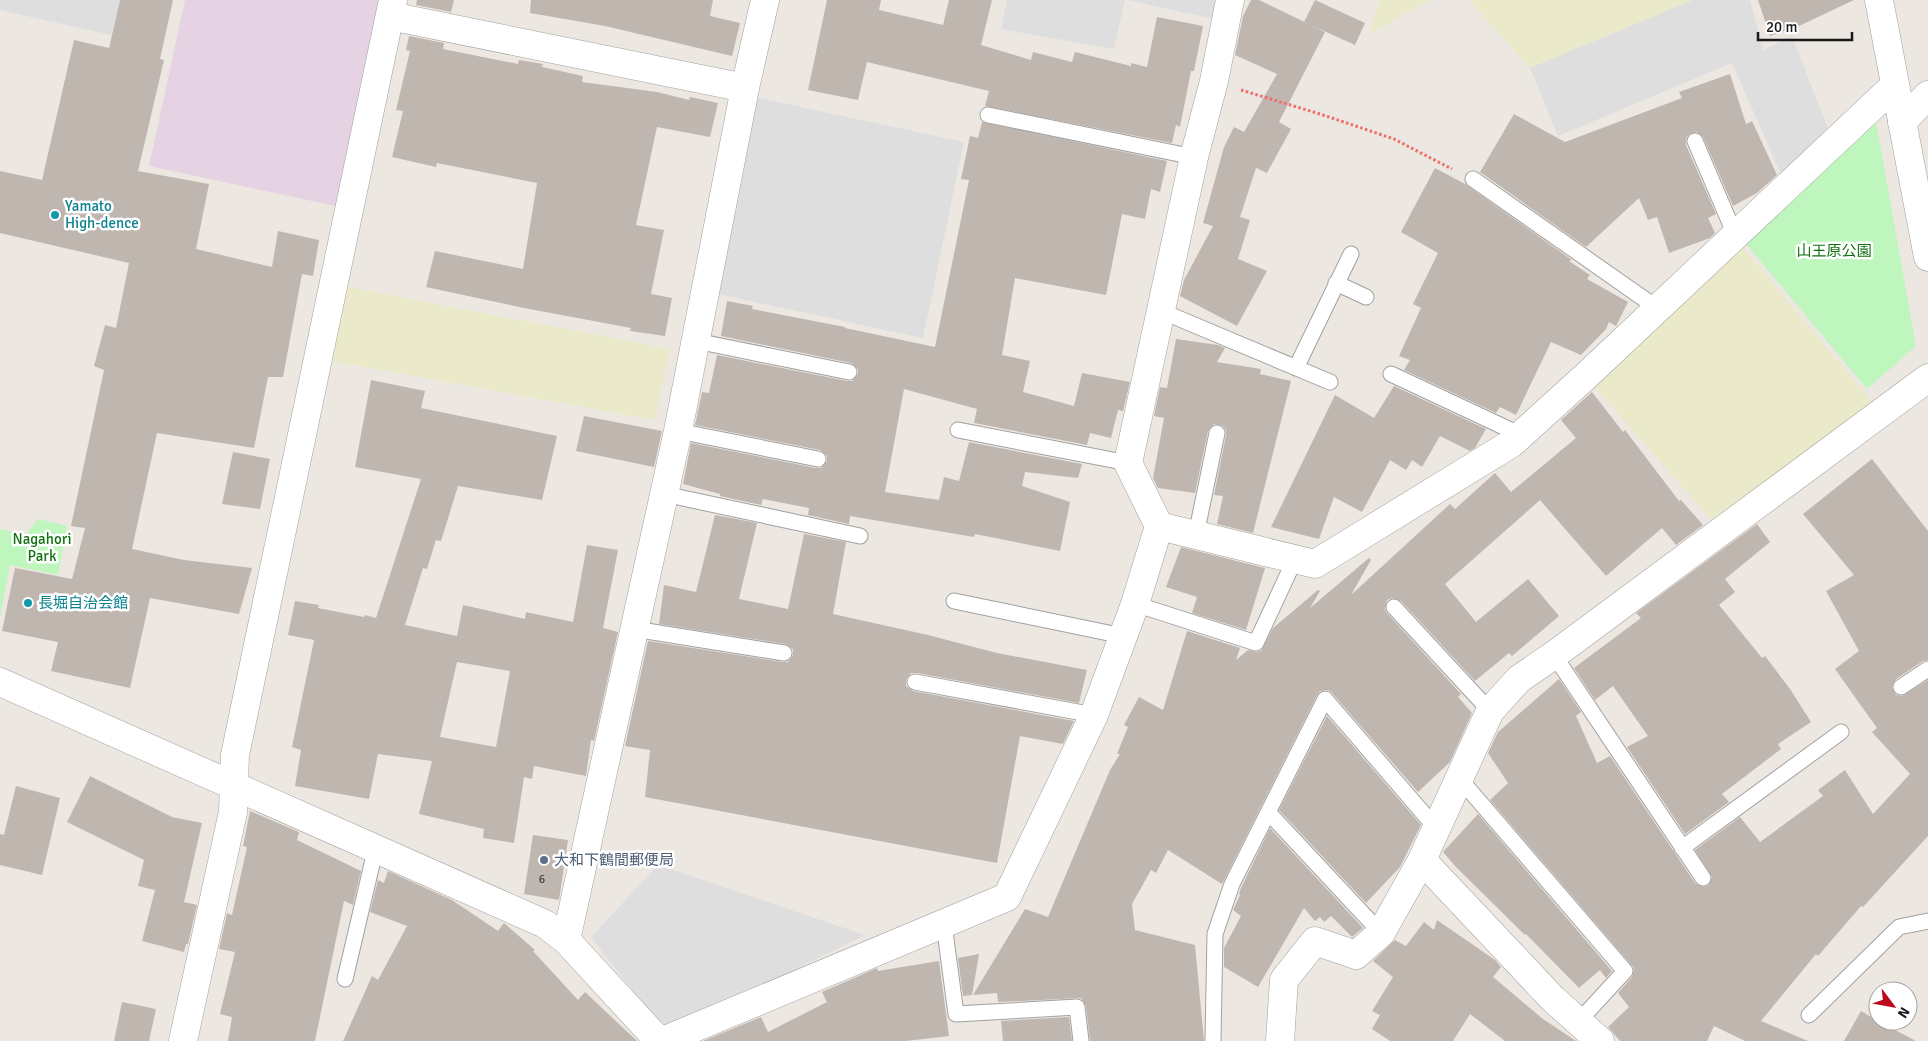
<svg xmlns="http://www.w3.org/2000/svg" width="1928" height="1041" font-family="Signika,'Noto Sans JP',sans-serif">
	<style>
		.industrial { fill: #e5d2e3 }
		.farmland { fill: #eaeacb }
		.park { fill: #bef6bd }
		.parking { fill: #dedede }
		.building { fill: #c0b6b0; fill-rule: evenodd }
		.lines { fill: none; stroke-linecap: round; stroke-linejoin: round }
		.service-casing { stroke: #a1a1a1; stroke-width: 17 }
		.minor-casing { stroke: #a1a1a1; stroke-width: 29 }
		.tertiary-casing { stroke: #a1a1a1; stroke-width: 29 }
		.path { stroke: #f36a6a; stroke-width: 3; stroke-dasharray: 2.5 2.5; stroke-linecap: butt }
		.service { stroke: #fff; stroke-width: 15 }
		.minor { stroke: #fff; stroke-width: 28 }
		.tertiary { stroke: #fff; stroke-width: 28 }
		.culture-dot { fill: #0f9aa8; stroke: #fff; stroke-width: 2 }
		.service-dot { fill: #5c6f8a; stroke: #fff; stroke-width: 2 }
		.labels { text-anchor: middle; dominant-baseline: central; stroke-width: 5; stroke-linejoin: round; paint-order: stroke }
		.number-label { font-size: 12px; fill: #444140 }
		.culture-label { font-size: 15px; fill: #0d838f; stroke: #fff; text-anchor: start }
		.park-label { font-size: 15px; fill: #117110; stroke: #fff }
		.service-label { font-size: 15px; fill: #4e5e75; stroke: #fff; text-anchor: start }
	</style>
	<rect width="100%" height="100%" fill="#ece7e0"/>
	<path class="industrial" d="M185 0H383L340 207 149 166Z"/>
	<path class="farmland" d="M1379 0H1430L1370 34Z
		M1469 0H1693L1530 68Z
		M1740 244 1878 409 1717 526 1593 385Z
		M343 286 670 349 655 420 331 361Z"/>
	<path class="park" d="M1876 122 1916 346 1867 389 1746 244Z
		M38 519 67 526 58 575 10 565 0 617V529L25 535Z"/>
	<path class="parking" d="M0 0H120L111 35 0 10Z
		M1007 0H1125L1114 49 1001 29Z
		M1127 0H1228L1224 21Z
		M1693 0H1750L1763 50 1792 36 1829 131 1782 176 1732 63 1558 136 1530 68Z
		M754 97 964 142 923 338 713 293Z
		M658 865 865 935 666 1033 591 937Z"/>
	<path class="building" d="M120 0H173L160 59 164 60 138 171 209 184 196 249 272 267 278 231 319 240 313 276 302 274 283 377H268L254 448 157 433 132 549 184 560 252 568 239 614 150 598 130 688 51 671 58 642 2 631 15 568 72 579 85 528 71 526 104 370 94 366 105 325 116 328 129 263 0 233V171L42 180 74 40 109 48Z
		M417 0H454L451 12 416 5Z
		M531 0H713L710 16 740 23 732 56 605 26 530 13Z
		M827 0H881L879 10 943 25 949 0H992L981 45 1031 60 1033 52 1072 62 1075 52 1131 66V63L1147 67 1157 17 1203 26 1194 71H1191L1180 127 1176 125 1172 143 985 106 989 91 867 62 858 100 808 90Z
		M1251 0H1259L1325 32 1279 122 1291 129 1267 173 1256 168 1240 217 1250 220 1238 259 1267 271 1237 326 1180 296 1184 280 1213 226 1203 223 1224 147 1234 127 1244 132 1277 74 1235 55 1243 16Z
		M1315 0 1365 23 1355 45 1304 22Z
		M1758 0H1854L1799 26 1770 36Z
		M409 36 444 43 443 49 518 64 519 60 543 64 542 67 583 76 582 82 657 92 689 100 690 97 718 103 710 137 657 127 636 225 664 230 651 294 672 298 665 336 630 331 631 328 524 308 426 287 435 251 523 269 537 183 437 163 436 167 392 157 403 111 396 110 410 51 406 50Z
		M1730 74 1746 124 1752 121 1777 175 1757 193 1733 206 1703 137 1697 132 1688 135 1686 139V145L1716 214 1708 218 1715 233 1710 238 1669 253 1657 217 1648 220 1639 198 1586 247 1480 172 1514 114 1565 142 1682 98 1679 92Z
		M982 122 1167 161 1160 192 1151 189 1145 219 1122 214 1106 295 1015 278 1002 355 1030 361 1023 392 1074 406 1082 373 1130 382 1123 411 1118 410 1111 438 1090 433 1087 445 974 423 977 409 904 389 885 492 939 500 944 477 959 481 969 442 1082 464 1078 478 1025 472 1022 486 1070 502 1060 551 975 534 974 537 850 516 849 524 808 515 809 508 763 499 761 505 720 496V494L683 484 691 443 816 468H821L827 461V456L820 450 695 425 702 392 709 393 717 355 847 381H852L858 374V369L851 363 721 336 727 301 753 306 752 309 845 327V328L935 347 969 180 961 179 970 136 978 138Z
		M1435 168 1465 184 1572 260 1569 261 1590 275 1587 279 1628 302 1616 326 1609 322 1606 329 1581 355 1551 342 1516 415 1500 407 1496 413 1404 370 1410 360 1399 356 1421 308 1413 304 1438 253 1401 232Z
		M1176 339 1218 345 1225 348 1217 362 1261 369 1260 374 1291 381 1253 533 1217 524 1223 496 1214 495 1226 435V430L1223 426 1214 424 1208 431 1195 493 1158 488 1153 478 1164 418 1154 416 1160 387 1167 388Z
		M371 380 425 391 421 408 557 436 542 500 458 486 441 541 436 540 427 569 423 568 405 625 457 636 463 605 525 619 526 612 573 622 587 545 618 550 603 628 618 632 594 741 591 740 586 776 534 766 532 779 524 777 514 843 483 838 484 829 419 814 432 761 378 754 369 799 295 786 301 750 292 747 314 640 288 635 295 601 319 605 318 608 364 617 365 615 376 618 421 479 355 467ZM457 662 510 671 496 747 440 737Z
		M1394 386 1486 429 1475 448 1470 451 1440 436 1422 467 1412 460 1406 470 1390 460 1362 512 1334 497 1319 539 1271 527 1335 395 1374 418Z
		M1592 392 1623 432 1625 430 1679 501 1681 500 1703 525 1676 545 1662 528 1606 576 1540 500 1445 584 1476 622 1528 579 1559 616 1512 656 1509 653 1475 681 1401 601 1392 598 1387 600 1385 609 1387 613 1461 694 1458 697 1472 713 1450 762 1418 792 1332 693 1328 690 1320 691 1317 695 1222 884 1168 850 1156 873 1151 870 1132 904 1135 930 1195 945 1204 1041H1090L1086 1006 1081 998 998 1002 997 993 973 995 1025 909 1048 917 1110 770 1120 754H1117L1128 727 1124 725 1139 697 1163 710 1187 631 1240 648 1236 660 1248 650 1257 652 1261 651 1273 628 1318 590 1320 591 1310 608 1369 558 1371 560 1351 595 1450 504 1455 509 1495 473 1511 492 1576 438 1561 420Z
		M584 416 662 431 654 467 576 451Z
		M233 452 270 459 260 509 222 504Z
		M1872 459 1928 531V660L1923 661 1896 679 1892 687 1896 695 1902 696 1928 680V836L1863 907 1861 906 1818 956 1816 954 1761 1021 1808 1041H1745L1714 1026 1707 1041H1620L1608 1027 1629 1007 1618 993 1632 977 1634 968 1490 800 1508 783 1488 753 1498 732 1559 679 1581 712 1576 716 1597 763 1610 756 1695 883 1703 887 1709 885 1712 877 1695 850 1740 817 1760 842 1823 796 1818 790 1845 770 1873 814 1910 774 1872 732 1877 728 1835 669 1859 651 1826 591 1854 575 1803 514Z
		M715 515 757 523 739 599 788 609 804 534 846 542 833 614 928 635 997 653 1087 670 1079 703 917 673H911L906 680V686L913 691 1074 721 1063 744 1020 736 997 863 645 797 650 750 625 746 648 641 783 662H788L793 655V649L785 644 659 624 664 585 696 592Z
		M1757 524 1770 542 1725 579 1735 592 1719 605 1762 658 1765 656 1790 689 1811 722 1778 744 1781 749 1722 794 1729 802 1685 834 1627 747 1648 736 1613 686 1595 700 1574 668 1641 618 1636 613Z
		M1181 547 1265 568 1246 630 1192 613 1197 597 1166 587Z
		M1327 716 1421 825 1400 867 1366 903 1279 810Z
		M90 776 172 817 202 823 184 902 197 905 188 944H186L184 952 142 941 155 890 138 886 144 860 67 822Z
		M16 786 60 798 42 875 0 865V834L4 835Z
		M250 811 299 832 297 840 361 871 353 905 344 901 315 1041H228L232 1017 220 1014 235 952 219 949 227 913 232 915 247 847 243 846Z
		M1478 814 1612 971 1606 978 1600 970 1579 988 1526 934 1525 935 1456 867 1443 852Z
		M1270 828 1363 928 1352 937 1331 916 1324 922 1320 917 1315 921 1304 908 1258 987 1224 967V948L1241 916 1233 910 1240 895 1239 894 1241 888Z
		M533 835 568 840 559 900 524 894Z
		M388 871 452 900 498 931 504 923 535 950 533 951 578 1000 585 992 637 1041H343L372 976 378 980 407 926 370 912 378 880 384 883Z
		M1437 920 1495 960 1501 967 1493 977 1543 1019 1576 1041H1505L1470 1014 1453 1041H1390L1372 1029 1380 1015 1372 1011 1393 977 1373 961 1395 940 1406 946 1424 922 1434 930Z
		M979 954 972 995 963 996 958 958Z
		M939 961 949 1036 906 1041H703L761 1017 768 1032 827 1002 822 992 877 968 878 971Z
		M122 1002 156 1009 149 1041H114Z
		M1861 1011 1878 1021 1916 1041H1844Z
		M1069 1017 1072 1041H1003L1001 1021Z"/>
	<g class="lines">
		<g class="service-casing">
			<path id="service" d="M988 115 1194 157
				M1695 141 1735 235
				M1473 179 1657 308
				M1336 283 1366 297
				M1161 311 1330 382
				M696 341 849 372
				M1296 368 1351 254
				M1391 374 1521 435
				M958 430 1128 463
				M678 431 818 459
				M664 494 860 536
				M1196 535 1217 433
				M954 601 1123 636
				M1135 604 1256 643 1295 559
				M1394 607 1490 711
				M634 629 784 653
				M1554 655 1703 878
				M915 682 1094 715
				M1901 687 1928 669
				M1460 779 1625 971 1578 1022
				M1269 813 1381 933
				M1682 848 1841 732
				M944 924 956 1014 1077 1007 1081 1041
				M345 979 376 847
				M1809 1015 1899 927 1928 921
				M1213 1041 1215 934 1232 884 1325 699 1436 828"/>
		</g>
		<g class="minor-casing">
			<path id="minor" d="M390 16 745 88
				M1902 122 1928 95
				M1159 526 1315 564 1512 443 1587 375 1894 86
				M0 682 545 924 566 940 659 1041
				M1422 860 1553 999 1600 1041
				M566 940 678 431 745 88 765 0
				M183 1041 233 812 235 755 393 0
				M663 1041 1007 897 1094 715 1135 604 1159 526 1128 463 1194 157 1214 81 1230 0
				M1280 1041 1284 980 1315 941 1356 955 1381 933 1422 860 1490 711 1519 679 1554 655 1928 378"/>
		</g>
		<g class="tertiary-casing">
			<path id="tertiary" d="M1879 0 1928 257"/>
		</g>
		<path class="path" d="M1241 90 1320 114 1394 139 1452 169"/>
		<use href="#service" class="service"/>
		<use href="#minor" class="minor"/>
		<use href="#tertiary" class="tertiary"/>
	</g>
	<g class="culture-dot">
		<circle cx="55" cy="215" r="5"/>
		<circle cx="28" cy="603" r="5"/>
	</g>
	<circle class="service-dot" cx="544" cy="860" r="5"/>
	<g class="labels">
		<g class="number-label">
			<text x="542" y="879">6</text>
		</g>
		<g class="culture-label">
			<text x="65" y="206">Yamato<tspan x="65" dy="17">High-dence</tspan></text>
			<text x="38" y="603">長堀自治会館</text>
		</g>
		<g class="park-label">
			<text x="1834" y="251">山王原公園</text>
			<text x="42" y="539">Nagahori<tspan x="42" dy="17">Park</tspan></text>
		</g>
		<g class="service-label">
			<text x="554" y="860">大和下鶴間郵便局</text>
		</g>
	</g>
	<g transform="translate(1893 1006) rotate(122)"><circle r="24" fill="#ffffff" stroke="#a3a3a3"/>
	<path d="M0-4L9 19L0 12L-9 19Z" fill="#bc091b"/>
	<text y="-8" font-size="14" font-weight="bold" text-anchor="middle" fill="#1a1a1a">N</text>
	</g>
	<path d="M1758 32v8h94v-8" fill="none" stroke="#1a1a1a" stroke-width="2.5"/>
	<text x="1766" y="32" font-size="15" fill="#1a1a1a" stroke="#ffffff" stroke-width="4" paint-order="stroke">20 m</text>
</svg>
